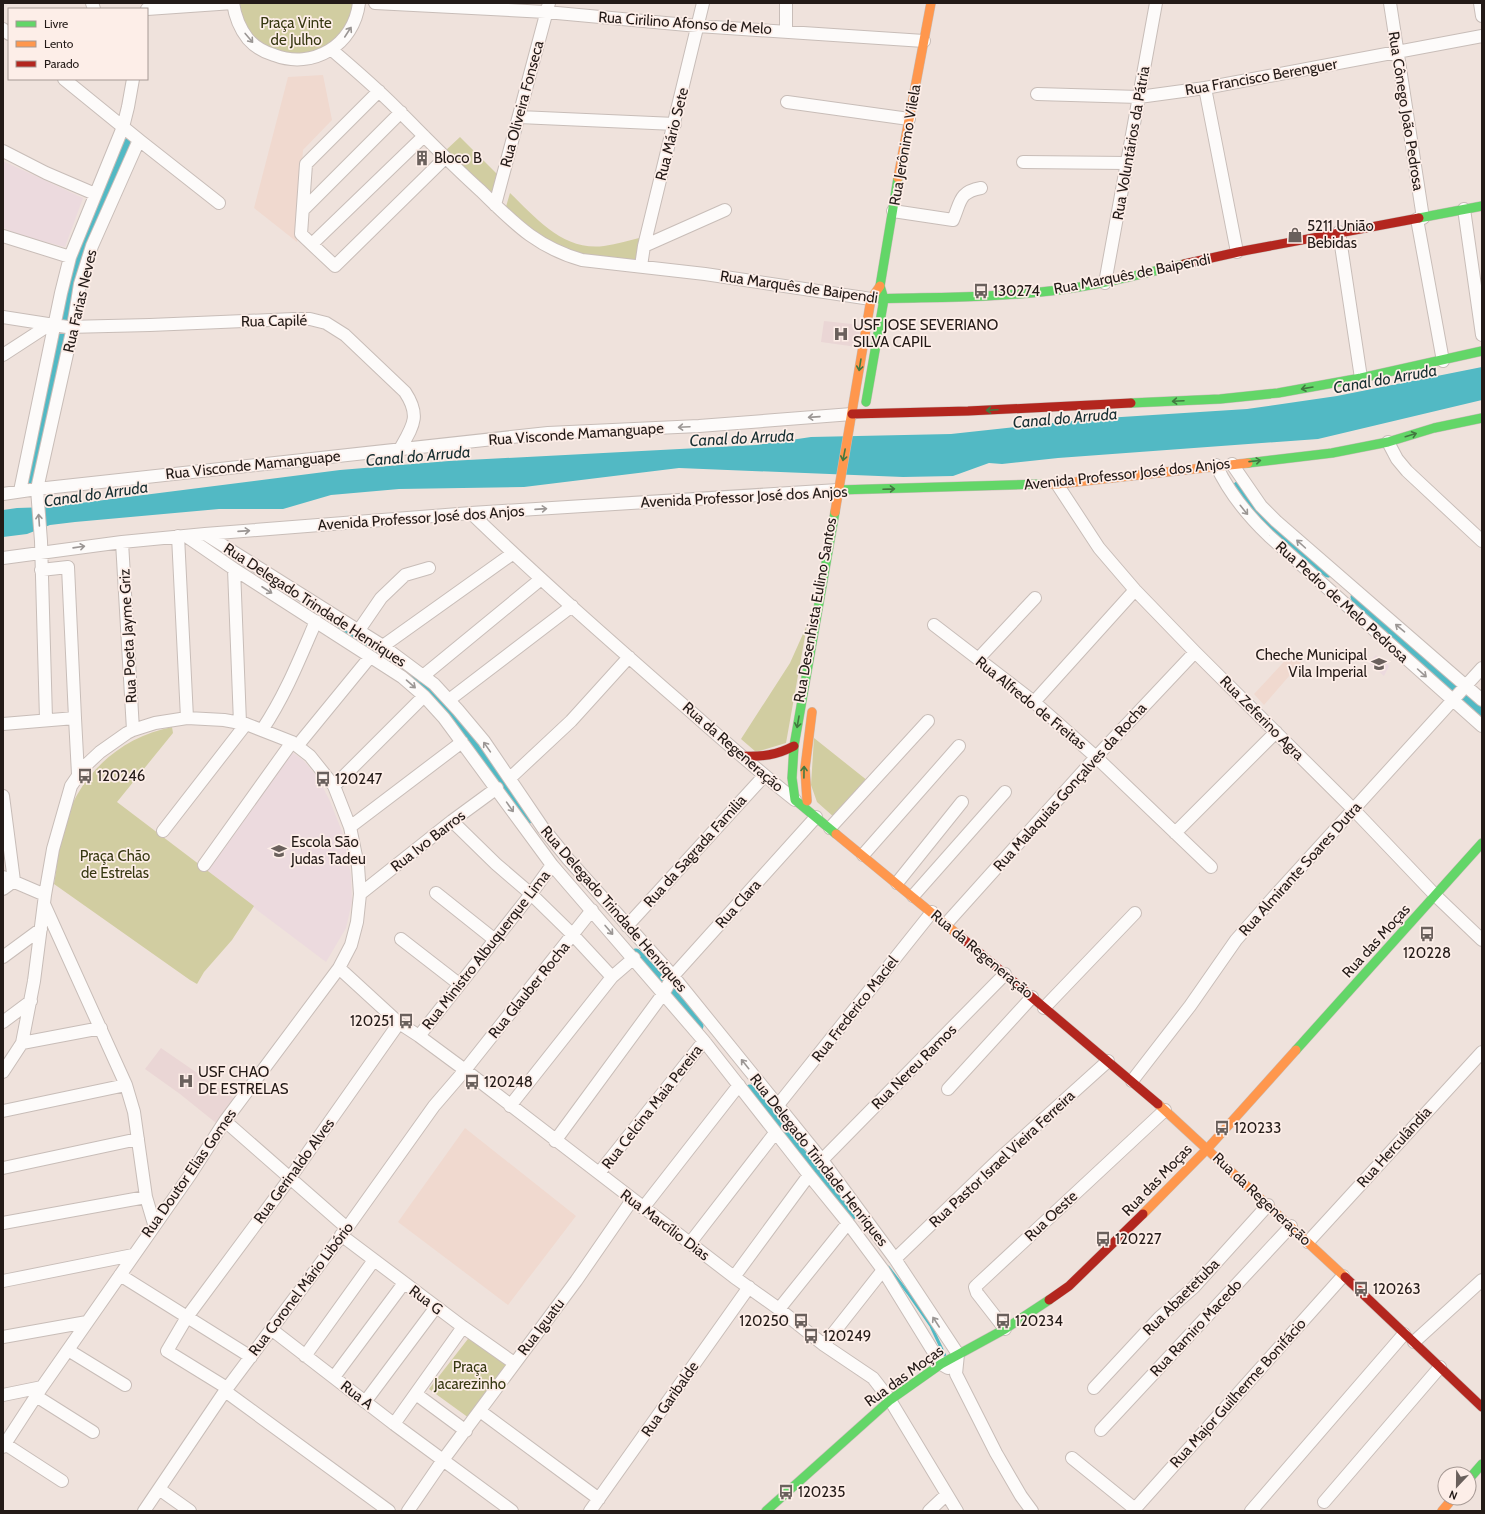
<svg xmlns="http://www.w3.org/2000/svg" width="1485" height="1514" font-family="Cabin,sans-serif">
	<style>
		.built { fill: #f0d9cf }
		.education { fill: #ecdade }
		.medical { fill: #ead6d5 }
		.green { fill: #d1cda1 }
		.water { fill: #52b9c4 }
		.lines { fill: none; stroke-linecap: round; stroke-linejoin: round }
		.stream { stroke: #52b9c4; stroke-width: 3 }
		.canal { stroke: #52b9c4; stroke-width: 11 }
		.street-casing { stroke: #c8bdb8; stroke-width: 14 }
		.fast-casing { stroke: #c8bdb8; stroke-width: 10 }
		.slow-casing { stroke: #c8bdb8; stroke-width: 10 }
		.jam-casing { stroke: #c8bdb8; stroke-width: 10 }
		.street { stroke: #fdfbfa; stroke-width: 12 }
		.fast { stroke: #63d668; stroke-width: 9 }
		.slow { stroke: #ff974d; stroke-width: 9 }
		.jam { stroke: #b3261e; stroke-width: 9 }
		.oneway { stroke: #9b9694 }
		.oneway2 { stroke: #437840 }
		.labels { text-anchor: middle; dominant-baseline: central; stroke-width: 3.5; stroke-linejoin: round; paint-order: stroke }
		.park-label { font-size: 15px; fill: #373811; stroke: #fdeee8 }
		.street-label { font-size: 15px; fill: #231a17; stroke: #fdeee8 }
		.poi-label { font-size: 15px; fill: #231a17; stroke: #fdeee8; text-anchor: start }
		.water-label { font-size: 16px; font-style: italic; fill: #182f32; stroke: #fdeee8 }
	</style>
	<rect width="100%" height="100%" fill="#efe2dc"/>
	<path class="built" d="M323 75 332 120 303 150 297 242 254 208 288 77Z
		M1294 651 1303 660 1264 705 1254 694Z
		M465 1128 576 1216 508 1305 398 1222Z"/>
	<path class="education" d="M3 161 83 198 65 247 27 237 20 238 3 227Z
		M1376 655 1389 666 1384 676 1369 663Z
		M285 747 303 760 316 775 329 799 343 834 351 876 352 902 346 928 326 962 201 868Z"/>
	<path class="medical" d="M824 321 861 325 857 347 821 342Z
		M161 1048 235 1099 216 1123 180 1094 145 1069Z"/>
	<path class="green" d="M233 3H359L354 23 315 57 260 49Z
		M460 137 500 177 494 196 445 151Z
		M510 193C537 219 563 251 604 246 617 244 630 240 643 237L638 259 631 262 559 251 505 210Z
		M807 625 786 743 756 752 741 739 790 663Z
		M172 727 173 733 117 802 254 906 232 940 204 972 197 984 190 980 54 884C57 868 58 851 61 836 74 780 116 738 172 727Z
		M814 738 868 781 835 818 817 802 811 785Z
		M471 1335 510 1364 469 1418 429 1389Z"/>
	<path class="water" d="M1482 367V400L1318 439 1058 458 1002 464 989 463 953 476 903 477 679 468 524 487 399 489 331 495 283 509H219L75 522 50 525 27 534 3 537V510L17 508 49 507 340 470 449 461 756 445 811 437 951 434 1090 419 1247 409 1337 396Z"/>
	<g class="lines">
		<path class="stream" d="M888 1267 908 1293 931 1326 945 1356"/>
		<path class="canal" d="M29 480 78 254 125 142
			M1238 487 1251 509 1264 522 1288 540 1299 552 1328 572
			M1356 597 1377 618 1482 715
			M338 624 379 651 422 684 451 716 526 820
			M636 954 668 989 698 1026
			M750 1090 850 1216"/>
		<g class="street-casing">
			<path id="street" d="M92 3 94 9
				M233 3C235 16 240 29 248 39 255 47 264 52 274 55 313 70 354 45 359 3
				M375 3 546 12 698 26 924 41
				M786 3V31
				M1390 3 1423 218
				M1480 3 1482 16
				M147 9 233 3
				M3 29 9 34
				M332 50C355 70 379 90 401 113 427 139 453 166 481 191 514 223 536 247 582 260L705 274 871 299
				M1205 88 1237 252
				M379 91 306 164 301 234 335 266 445 158
				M1037 94 1139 97 1205 88 1482 36
				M787 102 909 119
				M519 117 675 124
				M139 140 219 203
				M3 151 46 173 95 194
				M1023 162 1127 163
				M495 205 549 3
				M1464 209 1482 335
				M303 210 401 112
				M893 211 953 220C961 201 959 192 981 188
				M1417 219 1443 361
				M1339 232 1361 378
				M3 236 70 257
				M312 244 424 136
				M644 246 725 210
				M641 266 644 246 703 3
				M1105 283 1156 3
				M3 317 67 327 150 325 294 319H310L326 323 345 335 405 392C421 416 413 426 400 449
				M3 355 49 325
				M1388 442 1397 459 1407 471 1482 541
				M1232 464 1261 506 1276 521 1482 700
				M1216 465C1229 493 1247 515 1269 536L1482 726
				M1057 484 1099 548 1135 590 1195 652 1354 810 1436 896 1482 940
				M20 491 61 293 70 257 123 127 128 107 133 79
				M3 494 37 489 548 433 699 426 852 414
				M471 513C534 574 600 632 666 690 709 727 750 765 795 800
				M205 534 383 646 434 684 458 710 484 741 543 828 568 859 673 976 822 1160 895 1259 958 1354 956 1374 996 1453 1021 1496 1032 1511
				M178 536 187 718
				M186 536 234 569 402 677 424 696 444 718 552 865 704 1041 809 1175 848 1223 883 1270 941 1364 948 1368
				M122 542 133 730
				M3 558 122 542 205 534 471 513 838 490
				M234 569 240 723
				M41 570 68 567 75 718 78 774
				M934 625 1034 702 1096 757 1211 867
				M359 630 381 598 405 575 429 568
				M383 646 512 554
				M978 659 1035 598
				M423 676 541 579
				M449 700 572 606
				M1034 702 1135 590
				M46 719 41 541 37 489 73 327 80 284 92 246 139 140 64 79
				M3 724 75 718
				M262 730C285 696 300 658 316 621
				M298 745 370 657
				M510 778 571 721 629 657
				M334 786 424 696
				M3 796 14 881 3 889
				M452 821 496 864 531 894 573 935 612 977
				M350 827 462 742
				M830 828 928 721
				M163 831 246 724
				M1175 833 1276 732
				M863 855 959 746
				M204 865 292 742
				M3 877 45 895
				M897 883 962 802
				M436 893 495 940
				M360 894 452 821 497 788
				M913 896 1005 792
				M44 904 126 1085 134 1112 146 1197 154 1224
				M946 924 1096 757 1195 652
				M627 926 764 776
				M401 939 459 984
				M3 957 41 929
				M339 968 399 1023 419 1036 465 1070 734 1277 779 1309 824 1345 873 1378 890 1400 957 1511
				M1044 1008 1135 913
				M3 1022 31 1001
				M419 1036 531 894 552 865
				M22 1043 101 1028
				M3 1072 22 1043 34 981 45 895 53 849 71 786 84 767 100 752 127 733 133 730 155 723 187 718 224 720 246 724 292 742 310 756 334 786 350 827 358 866 360 894 357 922 351 945 339 968 225 1121 190 1175 42 1387 3 1447
				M1132 1081 1190 1006 1236 940 1272 899 1482 668
				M948 1089 1032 997
				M778 1105 932 912
				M510 1106 612 977 634 958
				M3 1111 126 1085
				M225 1121 347 1228
				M555 1141 663 994 673 976 816 817
				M822 1160 1005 974
				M3 1168 138 1139
				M599 1173 704 1041
				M643 1208 739 1085
				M3 1223 146 1197
				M341 1235 463 1327 514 1363
				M1308 1242 1482 1052
				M690 1243 775 1133
				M895 1259 998 1160 1108 1061
				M120 1275 251 1357
				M734 1277 809 1175
				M3 1281 133 1255
				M779 1309 848 1223
				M271 1329 394 1424 512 1511
				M1005 1329 977 1293 975 1287 977 1285 1165 1110
				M3 1337 87 1322
				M1414 1342 1482 1280
				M824 1345 883 1270
				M68 1350 125 1385
				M305 1356 374 1260
				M334 1377 404 1283
				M227 1388 167 1351 187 1317 290 1178 399 1023
				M1094 1388 1159 1318 1194 1287 1268 1205
				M225 1391 389 1511
				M416 1394 466 1431
				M3 1395 42 1387
				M36 1396 93 1432
				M365 1402 436 1307
				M480 1411 599 1499
				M394 1424 463 1327
				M1101 1430 1291 1226
				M5 1444 62 1481
				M1072 1458 1135 1509
				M159 1489 190 1511
				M1324 1502 1440 1367
				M144 1511 225 1391 347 1228 434 1106 465 1070 592 910
				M408 1511 443 1460 576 1281 632 1200
				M590 1511 749 1287
				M929 1511 946 1495
				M1133 1511 1343 1276
				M1251 1511 1404 1334"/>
		</g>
		<g class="fast-casing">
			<path id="fast" d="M1419 218 1482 206
				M873 299C932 297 991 298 1050 291 1095 286 1139 275 1184 264
				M866 402 884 299 880 286 898 178
				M1131 403 1220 399 1278 393 1361 378 1482 351
				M1248 463 1332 453 1388 442 1434 428 1482 418
				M838 490 1043 484
				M835 512 794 746 792 778 795 800 836 834
				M1296 1050 1482 843
				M1469 1479 1482 1464
				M766 1511 890 1400 941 1364 1005 1329 1049 1300"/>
		</g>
		<g class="slow-casing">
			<path id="slow" d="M898 178 931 3
				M1043 484H1057L1248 463
				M835 512 871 299 880 286
				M807 801 805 768 812 712
				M836 834 962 938
				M1158 1104 1345 1277
				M1143 1214 1208 1148 1296 1050
				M1442 1511 1453 1498"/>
		</g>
		<g class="jam-casing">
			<path id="jam" d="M1184 264 1238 252 1419 218
				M852 414 968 411 1131 403
				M743 756C762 757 777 755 794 746
				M962 938 1158 1104
				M1345 1277 1482 1407
				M1049 1300 1069 1286 1143 1214"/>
		</g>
		<use href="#street" class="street"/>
		<use href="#fast" class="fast"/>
		<use href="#slow" class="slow"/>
		<use href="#jam" class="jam"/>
	</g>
	<defs><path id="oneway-shaft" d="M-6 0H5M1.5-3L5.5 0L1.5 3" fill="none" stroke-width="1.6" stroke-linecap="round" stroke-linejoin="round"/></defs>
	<g class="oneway">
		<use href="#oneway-shaft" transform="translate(348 32) rotate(-57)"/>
		<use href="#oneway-shaft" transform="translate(249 38) rotate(50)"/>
		<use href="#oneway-shaft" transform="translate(814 417) rotate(176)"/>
		<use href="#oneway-shaft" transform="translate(684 427) rotate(177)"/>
		<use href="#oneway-shaft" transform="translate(541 509) rotate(-4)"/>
		<use href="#oneway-shaft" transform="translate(1244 510) rotate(51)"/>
		<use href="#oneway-shaft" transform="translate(39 520) rotate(-94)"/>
		<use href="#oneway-shaft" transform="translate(244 531) rotate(-4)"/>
		<use href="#oneway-shaft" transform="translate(1301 544) rotate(-138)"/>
		<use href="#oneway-shaft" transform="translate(79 547) rotate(-8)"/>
		<use href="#oneway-shaft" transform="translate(267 590) rotate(33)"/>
		<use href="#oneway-shaft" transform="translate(1400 628) rotate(-140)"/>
		<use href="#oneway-shaft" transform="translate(1422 673) rotate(42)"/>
		<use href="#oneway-shaft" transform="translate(411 684) rotate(41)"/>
		<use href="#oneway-shaft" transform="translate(487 747) rotate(-125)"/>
		<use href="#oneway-shaft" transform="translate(510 807) rotate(55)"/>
		<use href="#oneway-shaft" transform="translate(609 930) rotate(49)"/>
		<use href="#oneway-shaft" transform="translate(745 1064) rotate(-129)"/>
		<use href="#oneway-shaft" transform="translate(936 1322) rotate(-123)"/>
	</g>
	<g class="oneway2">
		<use href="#oneway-shaft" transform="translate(860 365) rotate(99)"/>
		<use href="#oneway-shaft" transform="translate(1307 388) rotate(170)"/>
		<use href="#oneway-shaft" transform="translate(1178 401) rotate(177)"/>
		<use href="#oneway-shaft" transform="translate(992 410) rotate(177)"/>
		<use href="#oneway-shaft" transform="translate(1411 435) rotate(-17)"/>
		<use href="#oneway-shaft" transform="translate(844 455) rotate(101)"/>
		<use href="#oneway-shaft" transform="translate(1255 461) rotate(-6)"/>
		<use href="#oneway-shaft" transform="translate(889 489) rotate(-2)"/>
		<use href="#oneway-shaft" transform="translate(798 722) rotate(100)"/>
		<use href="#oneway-shaft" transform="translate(804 772) rotate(-89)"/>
	</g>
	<defs>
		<g id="building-bare" transform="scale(1.2)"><path d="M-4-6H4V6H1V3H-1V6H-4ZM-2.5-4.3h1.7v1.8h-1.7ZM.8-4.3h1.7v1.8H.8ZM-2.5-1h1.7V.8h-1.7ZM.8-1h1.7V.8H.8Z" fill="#6a605c" stroke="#fdeee8" stroke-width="2.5" paint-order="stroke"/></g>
		<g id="shop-bare" transform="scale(1.2)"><path d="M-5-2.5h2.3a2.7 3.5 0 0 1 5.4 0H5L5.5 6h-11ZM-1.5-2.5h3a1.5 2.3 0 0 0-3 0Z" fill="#6a605c" stroke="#fdeee8" stroke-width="2.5" paint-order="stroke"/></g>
		<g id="bus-bare" transform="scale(1.2)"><path d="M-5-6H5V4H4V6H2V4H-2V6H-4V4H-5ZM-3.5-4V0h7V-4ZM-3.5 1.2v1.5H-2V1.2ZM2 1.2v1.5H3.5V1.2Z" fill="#6a605c" stroke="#fdeee8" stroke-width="2.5" paint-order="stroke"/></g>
		<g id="hospital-bare" transform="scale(1.2)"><path d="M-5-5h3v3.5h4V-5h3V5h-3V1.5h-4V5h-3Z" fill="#6a605c" stroke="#fdeee8" stroke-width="2.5" paint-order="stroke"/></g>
		<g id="school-bare" transform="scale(1.2)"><path d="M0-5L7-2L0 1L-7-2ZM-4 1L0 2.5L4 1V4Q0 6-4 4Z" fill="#6a605c" stroke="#fdeee8" stroke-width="2.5" paint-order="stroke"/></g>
	</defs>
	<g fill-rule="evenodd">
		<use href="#building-bare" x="422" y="158"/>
		<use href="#shop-bare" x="1295" y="235"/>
		<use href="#bus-bare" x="981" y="291"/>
		<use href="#hospital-bare" x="841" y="334"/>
		<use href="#school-bare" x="1379" y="664"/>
		<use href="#bus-bare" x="85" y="776"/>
		<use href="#bus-bare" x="323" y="779"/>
		<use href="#school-bare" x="279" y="851"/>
		<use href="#bus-bare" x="1427" y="934"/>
		<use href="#bus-bare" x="406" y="1021"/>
		<use href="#hospital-bare" x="186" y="1081"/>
		<use href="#bus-bare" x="472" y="1082"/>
		<use href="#bus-bare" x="1222" y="1128"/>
		<use href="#bus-bare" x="1103" y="1239"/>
		<use href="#bus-bare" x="1361" y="1289"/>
		<use href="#bus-bare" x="801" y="1321"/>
		<use href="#bus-bare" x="1003" y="1321"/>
		<use href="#bus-bare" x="811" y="1336"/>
		<use href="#bus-bare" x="786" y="1492"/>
	</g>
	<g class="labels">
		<g class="park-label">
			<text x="296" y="23">Praça Vinte<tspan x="296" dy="17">de Julho</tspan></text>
			<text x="115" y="856">Praça Chão<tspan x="115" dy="17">de Estrelas</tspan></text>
			<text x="470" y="1367">Praça<tspan x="470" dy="17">Jacarezinho</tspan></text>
		</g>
		<g class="street-label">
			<text transform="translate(685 23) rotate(4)">Rua Cirilino Afonso de Melo</text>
			<text transform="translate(1261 77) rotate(-10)">Rua Francisco Berenguer</text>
			<text transform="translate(522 104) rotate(-75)">Rua Oliveira Fonseca</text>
			<text transform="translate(1406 111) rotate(81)">Rua Cônego João Pedrosa</text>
			<text transform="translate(672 134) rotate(-76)">Rua Mário Sete</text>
			<text transform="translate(1131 143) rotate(-80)">Rua Voluntários da Pátria</text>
			<text transform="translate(905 145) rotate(-80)">Rua Jerônimo Vilela</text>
			<text transform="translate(1132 274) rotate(-11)">Rua Marquês de Baipendi</text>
			<text transform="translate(799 287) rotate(8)">Rua Marquês de Baipendi</text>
			<text transform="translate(80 301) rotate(-77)">Rua Farias Neves</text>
			<text transform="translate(274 321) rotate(-1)">Rua Capilé</text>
			<text transform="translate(576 434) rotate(-4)">Rua Visconde Mamanguape</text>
			<text transform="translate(253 465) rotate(-6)">Rua Visconde Mamanguape</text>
			<text transform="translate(1127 474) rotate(-6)">Avenida Professor José dos Anjos</text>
			<text transform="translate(744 497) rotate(-3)">Avenida Professor José dos Anjos</text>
			<text transform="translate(421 518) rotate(-4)">Avenida Professor José dos Anjos</text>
			<text transform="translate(1342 602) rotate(42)">Rua Pedro de Melo Pedrosa</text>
			<text transform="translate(315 605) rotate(33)">Rua Delegado Trindade Henriques</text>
			<text transform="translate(815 610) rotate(-80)">Rua Desenhista Eulino Santos</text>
			<text transform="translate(128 636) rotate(-93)">Rua Poeta Jayme Griz</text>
			<text transform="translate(1031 703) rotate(39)">Rua Alfredo de Freitas</text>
			<text transform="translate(1262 718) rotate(45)">Rua Zeferino Agra</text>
			<text transform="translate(733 747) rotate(41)">Rua da Regeneração</text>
			<text transform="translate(1070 787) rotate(-48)">Rua Malaquias Gonçalves da Rocha</text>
			<text transform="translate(428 841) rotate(-38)">Rua Ivo Barros</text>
			<text transform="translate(695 851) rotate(-48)">Rua da Sagrada Familia</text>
			<text transform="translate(1300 869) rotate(-48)">Rua Almirante Soares Dutra</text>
			<text transform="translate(738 904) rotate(-48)">Rua Clara</text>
			<text transform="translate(614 909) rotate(49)">Rua Delegado Trindade Henriques</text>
			<text transform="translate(1376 941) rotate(-48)">Rua das Moças</text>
			<text transform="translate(486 950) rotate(-52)">Rua Ministro Albuquerque Lima</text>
			<text transform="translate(982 954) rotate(40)">Rua da Regeneração</text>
			<text transform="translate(529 990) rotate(-51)">Rua Glauber Rocha</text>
			<text transform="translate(855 1009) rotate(-52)">Rua Frederico Maciel</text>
			<text transform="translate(914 1067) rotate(-45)">Rua Nereu Ramos</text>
			<text transform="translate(652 1107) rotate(-52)">Rua Celcina Maia Pereira</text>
			<text transform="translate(1394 1147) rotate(-48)">Rua Herculândia</text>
			<text transform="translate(1002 1159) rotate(-43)">Rua Pastor Israel Vieira Ferreira</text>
			<text transform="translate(819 1160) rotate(52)">Rua Delegado Trindade Henriques</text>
			<text transform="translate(294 1171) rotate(-54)">Rua Gerinaldo Alves</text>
			<text transform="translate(189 1173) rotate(-55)">Rua Doutor Elias Gomes</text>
			<text transform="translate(1157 1180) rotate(-46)">Rua das Moças</text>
			<text transform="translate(1262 1199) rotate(43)">Rua da Regeneração</text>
			<text transform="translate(1051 1216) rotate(-43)">Rua Oeste</text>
			<text transform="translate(665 1225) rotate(37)">Rua Marcílio Dias</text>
			<text transform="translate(301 1289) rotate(-53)">Rua Coronel Mário Libório</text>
			<text transform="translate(1181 1297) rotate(-45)">Rua Abaetetuba</text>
			<text transform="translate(426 1300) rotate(37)">Rua G</text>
			<text transform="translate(541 1327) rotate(-53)">Rua Iguatu</text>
			<text transform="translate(1196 1328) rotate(-47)">Rua Ramiro Macedo</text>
			<text transform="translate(904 1376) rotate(-36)">Rua das Moças</text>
			<text transform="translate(1238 1393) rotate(-48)">Rua Major Guilherme Bonifácio</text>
			<text transform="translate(357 1395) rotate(38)">Rua A</text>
			<text transform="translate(670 1399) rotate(-55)">Rua Garibalde</text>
		</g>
		<g class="poi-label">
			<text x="434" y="158">Bloco B</text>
			<text x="1307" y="226">5211 União<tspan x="1307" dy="17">Bebidas</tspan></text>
			<text x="993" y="291">130274</text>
			<text x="853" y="325">USF JOSE SEVERIANO<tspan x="853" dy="17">SILVA CAPIL</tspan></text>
			<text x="1367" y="655" text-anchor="end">Cheche Municipal<tspan x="1367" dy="17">Vila Imperial</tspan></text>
			<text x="97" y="776">120246</text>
			<text x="335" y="779">120247</text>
			<text x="291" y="842">Escola São<tspan x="291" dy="17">Judas Tadeu</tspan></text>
			<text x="1427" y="953" text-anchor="middle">120228</text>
			<text x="394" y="1021" text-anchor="end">120251</text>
			<text x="198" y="1072">USF CHAO<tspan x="198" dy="17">DE ESTRELAS</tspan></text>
			<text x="484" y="1082">120248</text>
			<text x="1234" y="1128">120233</text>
			<text x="1115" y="1239">120227</text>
			<text x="1373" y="1289">120263</text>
			<text x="789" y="1321" text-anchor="end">120250</text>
			<text x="1015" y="1321">120234</text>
			<text x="823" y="1336">120249</text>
			<text x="798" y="1492">120235</text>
		</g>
		<g class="water-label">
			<text transform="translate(1385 379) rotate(-10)">Canal do Arruda</text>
			<text transform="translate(1065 418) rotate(-5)">Canal do Arruda</text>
			<text transform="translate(742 438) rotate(-3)">Canal do Arruda</text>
			<text transform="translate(418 456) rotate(-5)">Canal do Arruda</text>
			<text transform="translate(96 494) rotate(-8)">Canal do Arruda</text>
		</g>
	</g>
	<rect width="1485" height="1514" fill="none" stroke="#231a17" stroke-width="8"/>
	<rect x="8" y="8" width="140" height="72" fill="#fdeee8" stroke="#a69994"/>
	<rect x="16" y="21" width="20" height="6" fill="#63d668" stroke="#a69994"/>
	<text x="44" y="28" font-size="12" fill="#231a17">Livre</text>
	<rect x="16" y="41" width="20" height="6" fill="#ff974d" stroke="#a69994"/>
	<text x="44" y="48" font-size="12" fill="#231a17">Lento</text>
	<rect x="16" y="61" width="20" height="6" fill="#b3261e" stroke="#a69994"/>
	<text x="44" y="68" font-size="12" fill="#231a17">Parado</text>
	<g transform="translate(1457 1486) rotate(202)"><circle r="19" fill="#fdeee8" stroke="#a69994"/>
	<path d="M0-3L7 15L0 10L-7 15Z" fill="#6a605c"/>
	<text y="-6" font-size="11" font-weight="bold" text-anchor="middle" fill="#231a17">N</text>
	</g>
</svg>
